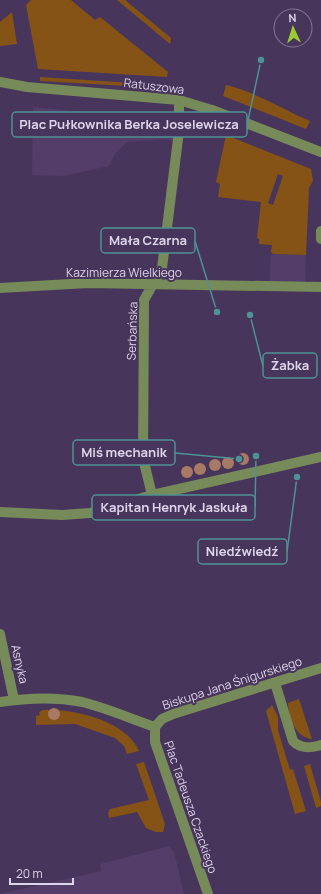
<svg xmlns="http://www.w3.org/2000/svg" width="321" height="894" font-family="Manrope,sans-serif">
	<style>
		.built { fill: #533d69 }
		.green { fill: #865316; fill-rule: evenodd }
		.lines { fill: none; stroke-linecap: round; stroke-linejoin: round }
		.minor { stroke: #778a59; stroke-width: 10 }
		.tree { fill: #a87a66 }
		.labels { text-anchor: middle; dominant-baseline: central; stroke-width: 4; stroke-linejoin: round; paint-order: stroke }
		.street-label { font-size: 12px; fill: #ded4eb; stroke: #48355b }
		.leader { fill: none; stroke: #4d9294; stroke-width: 1.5 }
		.callout-dot { fill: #4d9294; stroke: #48355b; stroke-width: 1.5 }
		.callout { fill: #48355b; stroke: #4d9294; stroke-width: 1.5 }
		.callout-label { font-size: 13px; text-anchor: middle; font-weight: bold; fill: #ded4eb }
	</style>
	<rect width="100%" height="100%" fill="#48355b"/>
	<path class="built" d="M33 107 180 122 178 142 166 139 127 142 115 154 109 166 64 176 32 175Z
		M271 254 306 255 305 287 269 286Z
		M169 846 174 852 184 894H0L101 871 100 864Z"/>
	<path class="green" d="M31 0H71L95 20 100 17 168 72 167 77 38 69 26 5Z
		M117 0H125L171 38 170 44Z
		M12 12 17 44 0 46V22Z
		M40 77 162 85V88L40 81Z
		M226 85C256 92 282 109 310 121L306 129 223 96Z
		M226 135 311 169 313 181 309 188 306 255 273 254 271 252 272 245 259 244V239L257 238 261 202 218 197 220 184 216 182ZM278 174 283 176 273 205 268 203Z
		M229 685 230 689 172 707V705Z
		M299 699 312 739C295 737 289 718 288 703Z
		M272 705 278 717V730L290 770 293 769 306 811 295 814 266 711Z
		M43 710C72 708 127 721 139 751L127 754 124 746 115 738 75 724 36 725V716L40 715 39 712Z
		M144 762 165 824 163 832H156L146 828 137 812 109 818 108 813 110 809 149 800 136 764Z
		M310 764 321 802V806L316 808 304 766Z"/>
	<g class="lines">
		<path class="minor" d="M0 82 27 87 179 100 212 110 321 152
			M321 239V231
			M0 288 88 283 321 287
			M152 495 143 458 144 300 162 268 179 131V100
			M0 512 62 515 90 513 152 495 321 457
			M0 634 14 700
			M275 683 293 741C301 749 310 748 321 745
			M0 702C26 698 57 697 82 702 107 708 131 719 155 727
			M155 727 162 719 173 714 321 668
			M155 727V742L208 894"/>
	</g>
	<g class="tree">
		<circle cx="243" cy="459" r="6"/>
		<circle cx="228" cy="463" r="6"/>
		<circle cx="215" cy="465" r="6"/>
		<circle cx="200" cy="469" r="6"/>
		<circle cx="187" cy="472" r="6"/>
		<circle cx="54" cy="714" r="6"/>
	</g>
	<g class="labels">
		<g class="street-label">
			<text transform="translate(154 86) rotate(7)">Ratuszowa</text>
			<text x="124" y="272">Kazimierza Wielkiego</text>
			<text transform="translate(132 331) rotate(-88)">Serbańska</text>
			<text transform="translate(20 664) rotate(77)">Asnyka</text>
			<text transform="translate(232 683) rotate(-18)">Biskupa Jana Śnigurskiego</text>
			<text transform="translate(191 807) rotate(71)">Plac Tadeusza Czackiego</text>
		</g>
	</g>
	<path class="leader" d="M261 60L247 125M217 312L195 241M250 315L263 366M239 459L175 453M256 456L255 507M297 477L287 552"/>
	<g class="callout-dot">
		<circle cx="261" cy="60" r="4"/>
		<circle cx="217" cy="312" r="4"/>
		<circle cx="250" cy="315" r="4"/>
		<circle cx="239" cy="459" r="4"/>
		<circle cx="256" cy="456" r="4"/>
		<circle cx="297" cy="477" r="4"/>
	</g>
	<g class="callout">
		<rect x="12" y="112" width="235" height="25" rx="4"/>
		<rect x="101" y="228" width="94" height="25" rx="4"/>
		<rect x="263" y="353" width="54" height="25" rx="4"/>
		<rect x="73" y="440" width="102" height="25" rx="4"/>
		<rect x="92" y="495" width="163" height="25" rx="4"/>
		<rect x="198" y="539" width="89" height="25" rx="4"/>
	</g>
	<g class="callout-label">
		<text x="129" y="129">Plac Pułkownika Berka Joselewicza</text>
		<text x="148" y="245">Mała Czarna</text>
		<text x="290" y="370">Żabka</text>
		<text x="124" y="457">Miś mechanik</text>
		<text x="174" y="512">Kapitan Henryk Jaskuła</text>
		<text x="242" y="556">Niedźwiedź</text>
	</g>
	<g transform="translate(293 28) rotate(356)"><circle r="19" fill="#48355b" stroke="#847595"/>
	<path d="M0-3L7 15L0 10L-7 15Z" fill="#9cca31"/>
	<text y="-6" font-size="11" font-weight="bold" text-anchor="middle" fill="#ded4eb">N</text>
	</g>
	<path d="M10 878v6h63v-6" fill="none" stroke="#ded4eb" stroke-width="2"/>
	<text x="16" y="878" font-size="12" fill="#ded4eb" stroke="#48355b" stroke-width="3" paint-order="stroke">20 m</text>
</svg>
